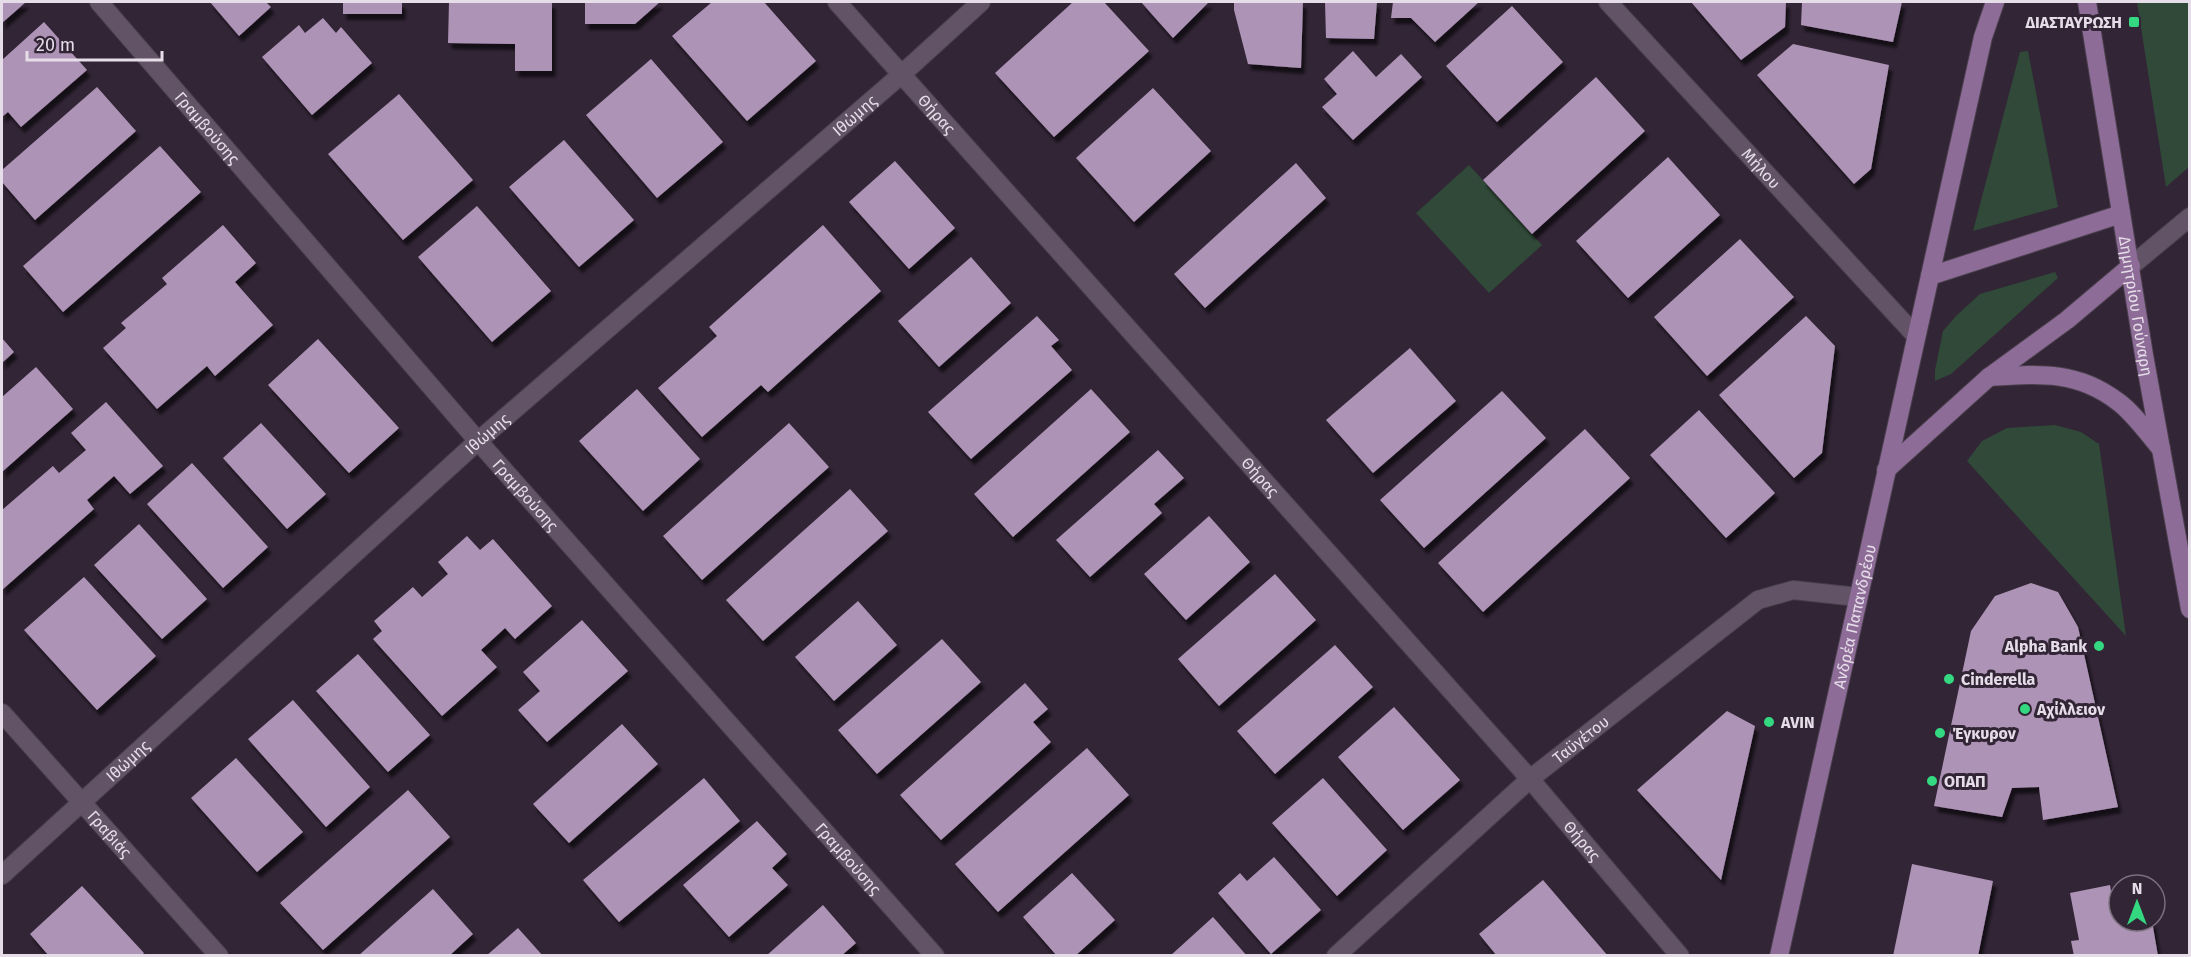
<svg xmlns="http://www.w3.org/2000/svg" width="2191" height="957" font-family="'Fira Sans',sans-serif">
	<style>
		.green { fill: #304938 }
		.building { fill: #ad93b5; filter: url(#shadow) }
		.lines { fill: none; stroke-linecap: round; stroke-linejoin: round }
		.minor-casing { stroke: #4b404e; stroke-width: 20 }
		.major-casing { stroke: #4b404e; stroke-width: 20 }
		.minor { stroke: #625366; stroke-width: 18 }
		.major { stroke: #8e6c98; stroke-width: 18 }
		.poi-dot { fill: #34d881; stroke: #322536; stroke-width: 2 }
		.labels { text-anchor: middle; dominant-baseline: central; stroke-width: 6; stroke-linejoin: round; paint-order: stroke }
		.poi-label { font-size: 16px; font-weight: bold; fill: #e5dde8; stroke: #322536; text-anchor: start }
		.street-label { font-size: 16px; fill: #e5dde8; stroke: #322536 }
	</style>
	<defs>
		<filter id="shadow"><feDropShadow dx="3.5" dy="6" stdDeviation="1.5" flood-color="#0009"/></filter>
	</defs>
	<rect width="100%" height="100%" fill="#322536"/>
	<path class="green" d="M2137 2H2189V167L2166 187Z
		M2028 51 2058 207 1973 231 2020 52Z
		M1469 165 1542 245 1489 293 1416 213Z
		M2055 272 2058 278 1951 374 1935 381V370L1943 331 1956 316 1980 294Z
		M2055 425 2081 432 2099 444 2126 636 1967 461 1982 441 2007 428Z"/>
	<path class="building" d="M2 2H26L2 23Z
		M210 2H266L271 7 239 36Z
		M343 2H402V14H343Z
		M449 2H552V71H515V44L448 43Z
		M585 2H660L635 24H585Z
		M712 2H764L816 61 747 121 672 36Z
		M1073 2H1104L1149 51 1054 137 995 73Z
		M1141 2H1209L1173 38Z
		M1234 2H1303L1301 68 1248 64 1234 10Z
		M1325 2H1377L1374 39 1326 38Z
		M1393 2H1479L1435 42 1411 18H1391Z
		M1691 2H1786L1785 27 1741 60Z
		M1802 2H1902L1893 42 1801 25Z
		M1512 6 1563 62 1497 122 1446 66Z
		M323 18 336 33 341 27 372 63 312 115 262 57 299 25 305 33Z
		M44 22 87 70 21 127 8 112 2 117V60Z
		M1793 44 1889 65 1871 169 1854 184 1757 75Z
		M1353 51 1376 77 1401 54 1422 77 1353 140 1322 107 1337 94 1324 79Z
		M651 59 723 142 657 198 586 115Z
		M1596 77 1645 131 1532 234 1483 180Z
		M97 87 136 131 35 220 2 182V170Z
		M1153 88 1211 151 1134 222 1076 158Z
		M399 94 473 180 403 240 328 154Z
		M564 140 634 220 579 267 509 187Z
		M160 146 201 192 63 312 23 266Z
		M1668 157 1720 215 1628 298 1576 241Z
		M895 161 955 228 909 269 849 202Z
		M1296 163 1326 198 1205 308 1174 274Z
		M477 206 551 291 492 342 418 257Z
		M223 225 256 263 235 282 273 325 215 376 207 366 157 409 103 348 126 328 121 323 167 284 162 278Z
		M823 225 881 291 768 392 761 385 702 437 658 388 717 336 709 327Z
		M1740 239 1794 297 1707 376 1654 317Z
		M971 257 1011 303 939 367 898 321Z
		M1037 316 1059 340 1051 346 1072 370 971 459 928 412Z
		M1806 316 1835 346 1822 453 1794 478 1719 395Z
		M2 338 14 352 2 363Z
		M318 339 399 428 349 473 268 385Z
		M1410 348 1456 401 1373 473 1326 420Z
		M36 367 73 409 2 472V397Z
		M637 389 700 459 643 511 579 441Z
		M1091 389 1130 432 1013 537 974 494Z
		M1502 391 1546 438 1424 548 1380 500Z
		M106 402 163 466 130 494 114 476 87 500 94 509 2 590V510L53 466 59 473 86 450 71 433Z
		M1699 410 1775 493 1726 538 1650 455Z
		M261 423 326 494 287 529 223 458Z
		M789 423 829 467 702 580 663 536Z
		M1585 429 1630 478 1483 612 1438 563Z
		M1158 450 1184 478 1154 504 1162 513 1090 577 1056 540Z
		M192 463 268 547 223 588 147 504Z
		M850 489 888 531 763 641 726 600Z
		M1209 516 1250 562 1186 620 1144 574Z
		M139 524 207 599 162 639 94 565Z
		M467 536 480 550 493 539 552 606 515 639 505 628 481 650 497 667 442 716 373 639 382 631 374 621 413 587 422 597 448 574 438 562Z
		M1275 574 1316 620 1219 706 1178 659Z
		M84 577 156 656 97 710 24 630Z
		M2031 583 2058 592 2078 627 2118 807 2043 820 2039 787 2012 788 2002 817 1934 806 1971 631 1995 596Z
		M858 601 897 645 834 701 795 657Z
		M582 620 628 671 547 742 518 710 540 691 523 672Z
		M942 639 981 682 877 774 838 730Z
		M1335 645 1373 687 1275 774 1237 731Z
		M358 654 430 735 388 772 316 691Z
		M1025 683 1048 709 1033 722 1051 742 941 840 900 795Z
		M293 700 370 787 326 827 248 739Z
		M1394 707 1460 780 1403 830 1338 757Z
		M1727 711 1755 726 1721 880 1637 790Z
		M622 724 658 764 569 843 533 804Z
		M1087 748 1129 795 998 912 955 864Z
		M236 758 303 832 257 872 191 798Z
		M704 778 740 821 619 922 583 880Z
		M1323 778 1387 850 1337 896 1272 823Z
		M408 790 450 837 323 950 280 903Z
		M757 821 787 854 772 868 788 885 729 937 683 885Z
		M1274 857 1321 910 1271 954 1218 893 1240 873 1247 881Z
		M1912 864 1993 881 1978 956H1893Z
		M1072 873 1115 920 1075 956H1057L1023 917Z
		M1543 880 1608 956H1497L1479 934Z
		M2110 885 2112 897 2119 896V921H2152L2158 956H2074L2071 941 2079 940 2070 893Z
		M82 886 144 953 141 956H49L30 934Z
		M433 889 473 934 449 956H358Z
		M823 905 856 943 841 956H766Z
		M1213 917 1247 956H1170Z
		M518 928 543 956H486Z"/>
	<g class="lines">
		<g class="minor-casing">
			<g id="minor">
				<path id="s1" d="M99 2 478 441 935 956"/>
				<path id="s2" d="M837 2 1530 779 1680 956"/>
				<path id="s3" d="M1608 2 1916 336"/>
				<path d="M2131 266 2190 217"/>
				<path id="s4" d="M2 713 219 956"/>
				<path id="s5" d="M2 875 478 441 902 74 981 2"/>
				<path id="s6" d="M1336 956 1530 779 1758 600 1793 590 1858 597"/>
			</g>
		</g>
		<g class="major-casing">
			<g id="major">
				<path id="s7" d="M2087 2 2144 355 2190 609"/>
				<path d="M1930 276 2121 214"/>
				<path d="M1989 377C2038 374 2076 370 2117 401 2133 412 2148 434 2161 449"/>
				<path d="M1886 470 1989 377 2067 320 2131 266"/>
				<path id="s8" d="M1779 956 1983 37 1995 2"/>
			</g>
		</g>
		<use href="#minor" class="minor"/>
		<use href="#major" class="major"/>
	</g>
	<g class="poi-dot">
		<rect x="2128" y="16" width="12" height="12" rx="3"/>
		<circle cx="2099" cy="646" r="6"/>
		<circle cx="1949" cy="679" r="6"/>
		<circle cx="2025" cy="709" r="6"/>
		<circle cx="1769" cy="722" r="6"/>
		<circle cx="1940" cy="733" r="6"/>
		<circle cx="1932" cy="781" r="6"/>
	</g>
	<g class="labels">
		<g class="poi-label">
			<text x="2122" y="22" text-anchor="end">ΔΙΑΣΤΑΥΡΩΣΗ</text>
			<text x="2087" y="646" text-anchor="end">Alpha Bank</text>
			<text x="1961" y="679">Cinderella</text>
			<text x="2037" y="709">Αχίλλειον</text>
			<text x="1781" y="722">AVIN</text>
			<text x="1952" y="733">Έγκυρον</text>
			<text x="1944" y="781">ΟΠΑΠ</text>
		</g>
		<g class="street-label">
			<text stroke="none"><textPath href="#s2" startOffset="150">Θήρας</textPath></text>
			<text stroke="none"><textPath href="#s5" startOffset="1142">Ιθώμης</textPath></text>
			<text stroke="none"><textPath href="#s1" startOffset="166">Γραμβούσης</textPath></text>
			<text stroke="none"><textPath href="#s3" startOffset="226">Μήλου</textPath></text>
			<text stroke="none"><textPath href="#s7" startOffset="308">Δημητρίου Γούναρη</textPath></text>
			<text stroke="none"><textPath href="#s5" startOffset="656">Ιθώμης</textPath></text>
			<text stroke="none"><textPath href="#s2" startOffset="636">Θήρας</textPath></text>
			<text stroke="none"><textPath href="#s1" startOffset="652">Γραμβούσης</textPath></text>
			<text stroke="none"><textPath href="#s8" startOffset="348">Ανδρέα Παπανδρέου</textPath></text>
			<text stroke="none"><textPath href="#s6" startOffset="327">Ταϋγέτου</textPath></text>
			<text stroke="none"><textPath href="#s5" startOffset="170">Ιθώμης</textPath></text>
			<text stroke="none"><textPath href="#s4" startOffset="162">Γραβιάς</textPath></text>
			<text stroke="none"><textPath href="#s2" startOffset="1122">Θήρας</textPath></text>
			<text stroke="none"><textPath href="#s1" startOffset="1138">Γραμβούσης</textPath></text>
		</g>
	</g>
	<rect width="2191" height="957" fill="none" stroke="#e5dde8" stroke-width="6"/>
	<g transform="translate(2137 903)"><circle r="28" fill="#322536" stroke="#7a6f7d" stroke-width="1.5"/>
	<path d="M0-4.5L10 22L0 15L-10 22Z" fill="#34d881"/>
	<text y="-9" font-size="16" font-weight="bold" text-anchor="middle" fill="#e5dde8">N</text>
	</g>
	<path d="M27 51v9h135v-9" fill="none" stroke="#e5dde8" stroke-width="3"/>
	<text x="36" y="51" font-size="18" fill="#e5dde8" stroke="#322536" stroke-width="4.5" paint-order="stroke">20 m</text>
</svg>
